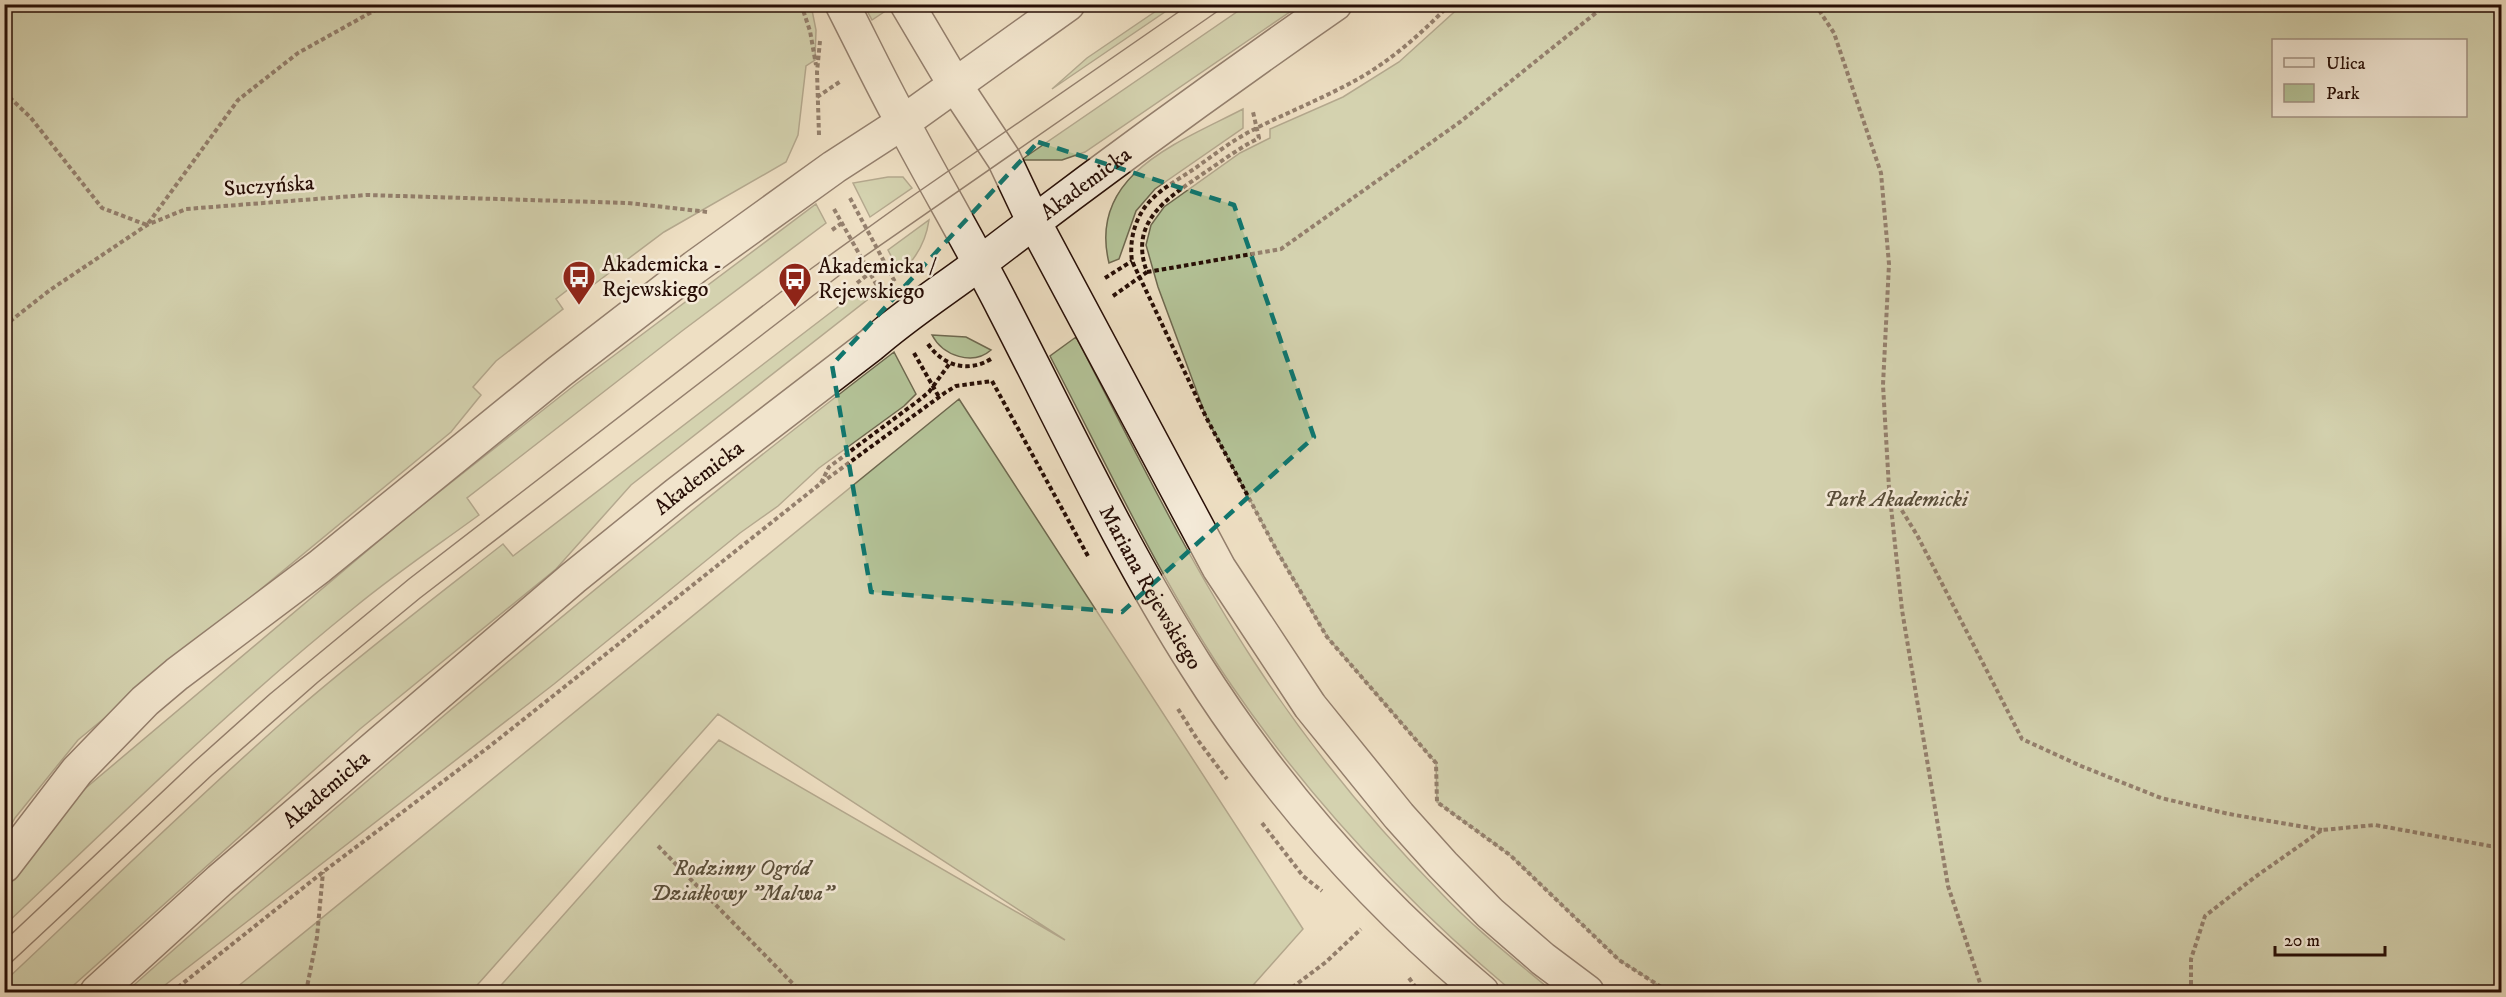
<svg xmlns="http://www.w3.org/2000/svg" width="2506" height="997" font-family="'IM FELL DW Pica',serif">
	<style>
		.green { fill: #b4c398; stroke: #6e684f; stroke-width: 1.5; fill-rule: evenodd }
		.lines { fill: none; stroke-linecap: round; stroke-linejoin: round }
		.secondary-casing { stroke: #270e06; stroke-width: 36 }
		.path { stroke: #270e06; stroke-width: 4; stroke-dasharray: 4.5 3; stroke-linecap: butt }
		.secondary { stroke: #f4ead8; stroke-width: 33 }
		.tram { stroke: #270e06; stroke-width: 1.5 }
		.marked { fill: none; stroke: #0f766e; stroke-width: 4.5; stroke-dasharray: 12 8; stroke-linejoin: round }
		.labels { text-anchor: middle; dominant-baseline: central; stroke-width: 5; stroke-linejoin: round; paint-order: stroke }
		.street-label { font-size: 22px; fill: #270e06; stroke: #f4ead8 }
		.poi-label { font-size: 22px; fill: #270e06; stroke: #f4ead8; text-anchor: start }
		.park-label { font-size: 22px; font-style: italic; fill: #584d39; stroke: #f4ead8 }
	</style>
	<rect width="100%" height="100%" fill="#eedfc3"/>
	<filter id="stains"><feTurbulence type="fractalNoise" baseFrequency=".00333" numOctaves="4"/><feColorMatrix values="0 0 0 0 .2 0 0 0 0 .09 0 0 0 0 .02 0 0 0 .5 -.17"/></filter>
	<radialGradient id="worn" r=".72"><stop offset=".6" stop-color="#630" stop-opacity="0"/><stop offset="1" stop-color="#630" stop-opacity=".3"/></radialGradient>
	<path class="green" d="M5 5H811L816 30 815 60 806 66 798 135 786 162 664 232 581 294 574 285 556 299 563 309 496 361 473 387 481 395 451 432 78 740 15 818 5 836Z
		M864 5H889L890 8 872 20Z
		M1165 5H1175L1052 89 1087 58Z
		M1247 5H1300L1085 152 1062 160H1021Z
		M1462 5H2501V992H1669L1619 960 1510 855 1437 802 1436 763 1327 637 1277 551 1207 419 1158 287 1146 245 1151 225 1164 207 1240 153 1270 138V129L1343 97 1399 62ZM2274 40H2466V116H2274Z
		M1243 109V128L1155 189 1136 211 1119 259 1109 263C1087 174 1180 142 1243 109Z
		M888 177H903L912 188 870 217 853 183Z
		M816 204 826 223 682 331 467 498 479 515C438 545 395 574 355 607 232 706 119 817 5 925V890L40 836 68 803 406 518 576 384Z
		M929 220C926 241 916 259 900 273L888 250Z
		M860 290 867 300 631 485 556 569 360 729 66 992H5V981C101 891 195 799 294 712 362 653 433 599 503 544L513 556Z
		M932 335 966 337 991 350C973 366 943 356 932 335Z
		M1076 337C1133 446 1186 557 1253 660 1307 743 1371 822 1441 893 1475 929 1515 960 1553 992H1513C1406 902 1311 801 1232 686 1161 582 1108 467 1050 356Z
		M894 352 916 394 904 406 819 468 778 506 740 533 554 684 156 992H126C375 770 629 555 894 352Z
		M959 399 1303 929 1247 992H495L719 740 1065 940 718 714 471 992H231Z"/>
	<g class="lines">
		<g class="secondary-casing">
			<g id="secondary">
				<path id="s1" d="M842 4C862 43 881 83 902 121 935 184 972 246 1004 309 1066 429 1124 553 1196 666 1274 789 1371 899 1482 992"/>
				<path d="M907 4 955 85 1004 159 1033 220 1219 568 1310 706 1399 816 1443 865 1490 913 1543 959 1587 992"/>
				<path d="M4 866 77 771 145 701 177 674 319 567 559 372 695 267 834 167 902 123 1068 4"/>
				<path id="s2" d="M97 992 220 880 573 578 677 494 871 345C905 315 944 290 980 263 1096 174 1214 88 1335 4"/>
			</g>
		</g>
		<path class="path" d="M801 4 810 31 816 65
			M1450 4C1422 33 1393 59 1358 79 1322 99 1283 114 1247 133 1229 143 1211 157 1194 169 1179 179 1162 188 1150 201 1135 217 1129 240 1132 261L1207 419 1277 551 1327 637 1436 763 1437 802 1510 855 1619 960 1669 992
			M1815 4 1834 33 1881 173 1889 264 1883 385 1889 488 1902 610 1948 886 1983 992
			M4 92 31 118 102 208 147 225 238 100 298 53 386 4
			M817 97 841 81
			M819 135 817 72 820 41
			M850 198 895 282
			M834 209 880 291
			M832 230 842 223
			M1147 272 1281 249 1460 122 1607 4
			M1105 278 1132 261
			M857 283 870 273
			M1113 296 1147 272C1128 221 1168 198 1204 173 1222 161 1239 148 1259 138L1253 112
			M4 326 50 290 147 225 186 209 367 195 628 203 708 212
			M928 344C943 366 968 373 991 359
			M914 353 939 397
			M821 483 829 467 918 401 929 392 950 363
			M1890 491 1917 535 2022 739 2081 766 2161 798 2229 814 2322 830
			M1178 709 1197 739 1227 779
			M1262 823 1303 876 1322 891
			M658 846 801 992
			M1409 978 1419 992
			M172 992 323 872 490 746 820 484 946 392 956 386 992 381 1089 558
			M306 992 317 937 323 872
			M1286 992 1326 962 1361 929
			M2191 992V959L2205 916 2255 877 2322 830 2375 825 2490 846H2502"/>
		<use href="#secondary" class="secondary"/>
		<path class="tram" d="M4 941 194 762 270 694 409 579 812 268 908 199 1190 4
			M4 969 212 775 318 682 420 598 862 258 1228 4"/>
	</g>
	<path d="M0 0H2506V997H0ZM1038 142 1234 205 1314 437 1122 612 871 592 832 365Z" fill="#eedfc3" fill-opacity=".55" fill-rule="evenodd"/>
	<path class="marked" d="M1038 142 1234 205 1314 437 1122 612 871 592 832 365Z"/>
	<defs>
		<g id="bus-pin" transform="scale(1.725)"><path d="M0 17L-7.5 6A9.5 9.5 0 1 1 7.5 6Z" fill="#8f2418" stroke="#f4ead8"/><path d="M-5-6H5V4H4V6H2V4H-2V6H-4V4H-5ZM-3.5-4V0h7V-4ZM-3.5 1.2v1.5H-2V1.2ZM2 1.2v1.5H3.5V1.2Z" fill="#fff"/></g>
	</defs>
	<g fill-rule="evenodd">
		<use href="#bus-pin" x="579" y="277"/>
		<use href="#bus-pin" x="795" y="279"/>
	</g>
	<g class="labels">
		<g class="street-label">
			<text stroke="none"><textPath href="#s2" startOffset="1278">Akademicka</textPath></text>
			<text transform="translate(269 186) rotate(-4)">Suczyńska</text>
			<text stroke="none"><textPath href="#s2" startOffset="792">Akademicka</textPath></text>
			<text stroke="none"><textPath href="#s1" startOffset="660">Mariana Rejewskiego</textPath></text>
			<text stroke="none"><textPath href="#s2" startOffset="306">Akademicka</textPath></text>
		</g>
		<g class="poi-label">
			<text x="602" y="264">Akademicka -<tspan x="602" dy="25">Rejewskiego</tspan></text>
			<text x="818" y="266">Akademicka /<tspan x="818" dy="25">Rejewskiego</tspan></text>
		</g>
		<g class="park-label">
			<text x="1896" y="499">Park Akademicki</text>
			<text x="742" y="868">Rodzinny Ogród<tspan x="742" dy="25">Działkowy "Malwa"</tspan></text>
		</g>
	</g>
	<rect width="2506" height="997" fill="none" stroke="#eedfc3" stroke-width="24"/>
	<rect x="6" y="6" width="2494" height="985" fill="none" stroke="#270e06" stroke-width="3"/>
	<rect x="12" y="12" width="2482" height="973" fill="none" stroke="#270e06" stroke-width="1.5"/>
	<rect x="2272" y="39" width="195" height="78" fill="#f4ead8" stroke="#a29284" stroke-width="1.5"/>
	<rect x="2284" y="58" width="30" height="9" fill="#f4ead8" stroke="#a29284" stroke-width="1.5"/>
	<text x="2326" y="69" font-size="18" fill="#270e06">Ulica</text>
	<rect x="2284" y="84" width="30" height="18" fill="#b4c398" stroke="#a29284" stroke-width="1.5"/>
	<text x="2326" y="99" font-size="18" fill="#270e06">Park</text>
	<path d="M2275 946v9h110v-9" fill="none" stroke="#270e06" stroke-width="3"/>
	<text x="2284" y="946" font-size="18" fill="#270e06" stroke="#f4ead8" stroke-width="4.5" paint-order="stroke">20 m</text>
	<rect width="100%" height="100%" filter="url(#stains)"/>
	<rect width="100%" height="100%" fill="url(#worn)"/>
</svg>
